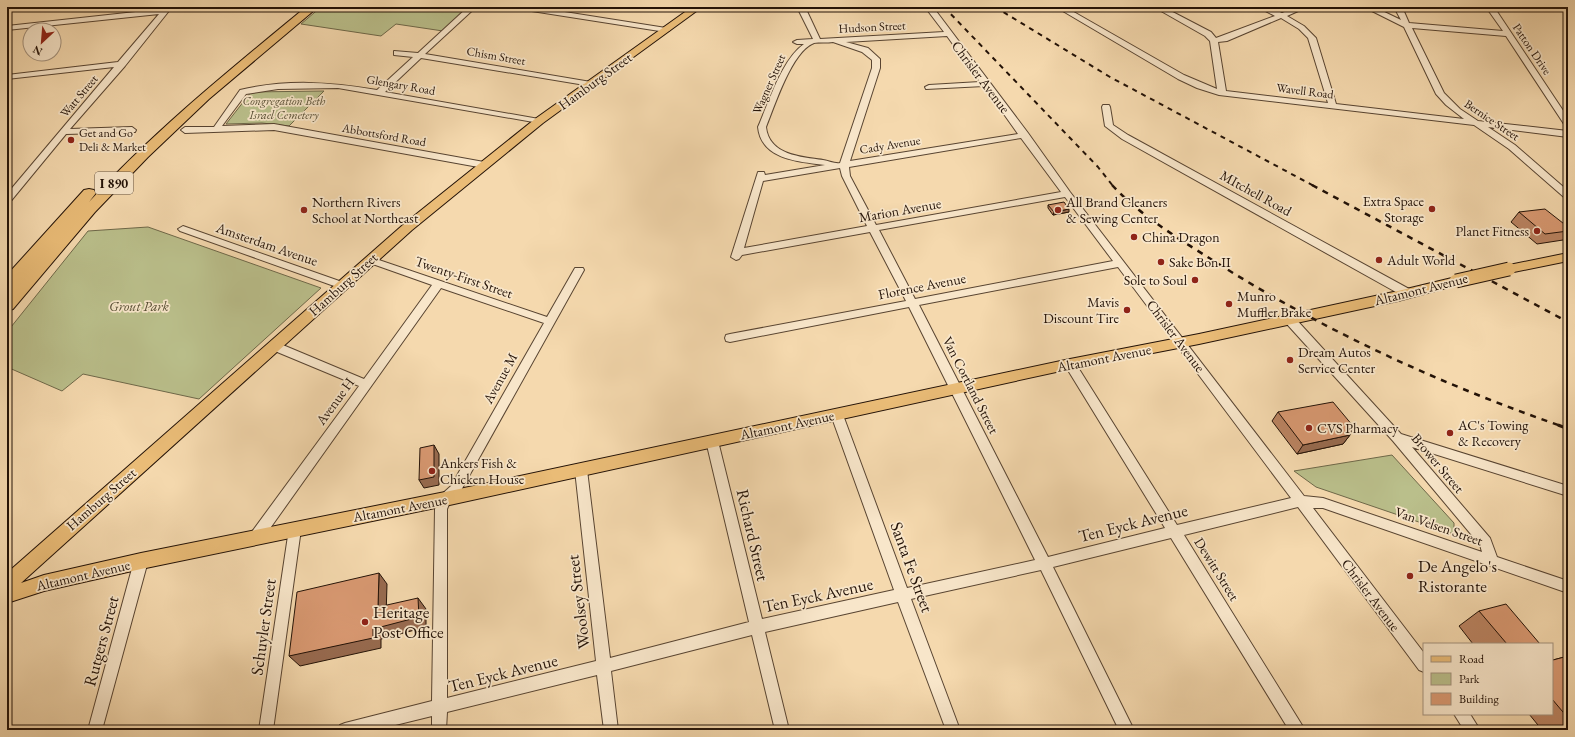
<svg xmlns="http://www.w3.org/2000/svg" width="1575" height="737" font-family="'EB Garamond',serif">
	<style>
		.green { fill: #babf8b; stroke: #6e6849 }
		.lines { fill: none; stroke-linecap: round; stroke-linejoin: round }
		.minor-casing { stroke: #584431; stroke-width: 2 }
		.major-casing { stroke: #231207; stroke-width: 2 }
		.highway-casing { stroke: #231207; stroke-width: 2 }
		.minor { fill: #f8e6ca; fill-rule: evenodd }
		.major { fill: #eabc77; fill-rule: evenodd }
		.highway { fill: #eabc77; fill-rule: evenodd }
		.rail-far2 { stroke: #231207; stroke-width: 2; stroke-dasharray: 5 5; stroke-linecap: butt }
		.rail-far1 { stroke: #231207; stroke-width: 2.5; stroke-dasharray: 6 6; stroke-linecap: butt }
		.rail { stroke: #231207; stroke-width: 3; stroke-dasharray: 8 8; stroke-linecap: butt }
		.major-bridge-casing { stroke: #231207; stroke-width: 15; stroke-linecap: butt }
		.major-bridge { stroke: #eabc77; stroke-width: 13 }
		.wall { fill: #bb8462; stroke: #231207 }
		.shaded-wall { fill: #986b50; stroke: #231207 }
		.building { fill: #d99972; stroke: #231207 }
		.poi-dot { fill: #8f2418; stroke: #f8e6ca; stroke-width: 1.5 }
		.labels { text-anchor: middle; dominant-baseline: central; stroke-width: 3.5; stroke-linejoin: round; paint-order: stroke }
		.far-street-label { font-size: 12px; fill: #231207; stroke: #f8e6ca }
		.far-park-label { font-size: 12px; font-style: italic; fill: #584f35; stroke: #f8e6ca }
		.far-poi-label { font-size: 12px; fill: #231207; stroke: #f8e6ca; text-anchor: start }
		.shield { fill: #f8e6ca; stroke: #635242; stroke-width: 1 }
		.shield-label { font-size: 13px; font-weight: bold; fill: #231207 }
		.street-label { font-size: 14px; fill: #231207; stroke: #f8e6ca }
		.poi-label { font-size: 14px; fill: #231207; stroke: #f8e6ca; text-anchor: start }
		.park-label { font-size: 14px; font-style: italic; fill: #584f35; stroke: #f8e6ca }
		.near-street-label { font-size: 17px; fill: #231207; stroke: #f8e6ca }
		.near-poi-label { font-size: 17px; fill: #231207; stroke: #f8e6ca; text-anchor: start }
	</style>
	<rect width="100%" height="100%" fill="#f5d9ae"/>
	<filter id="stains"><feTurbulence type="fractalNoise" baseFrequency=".005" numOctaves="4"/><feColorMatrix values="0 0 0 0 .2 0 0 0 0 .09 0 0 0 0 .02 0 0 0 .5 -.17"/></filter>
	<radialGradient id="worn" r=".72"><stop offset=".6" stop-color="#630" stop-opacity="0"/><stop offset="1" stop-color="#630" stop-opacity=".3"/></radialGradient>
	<path class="green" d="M321 7H468L443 31 396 24 381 36 301 24Z
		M324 91 289 126 262 123 226 124 251 92Z
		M148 227 321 288 199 399 83 374 62 391 7 367V332L88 231Z
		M1392 455 1454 523V534L1316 487 1294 471Z"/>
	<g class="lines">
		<g class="minor-casing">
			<path id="minor" d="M164 7H172L125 66 70 129 132 127 136 130 135 132 66 134 10 202 7 203V194L114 67 7 79V75L118 62 159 14 7 30V26L163 9Z
				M468 7H476L425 54 591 82 595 84 591 86 421 58 385 92 539 119 543 121 539 123 338 88 278 89 246 94 222 126 274 124 484 162 487 163 488 165 487 167 484 168 274 130 185 133 181 130 185 127H214L240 90C287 79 330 82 377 90L413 57 394 55V51L418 53Z
				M515 7H533L666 28 670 30 666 32 519 9Z
				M797 7H805L820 39 944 32 925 7H933L1028 133 1070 192 1304 496 1323 498 1482 552 1480 545 1393 441 1285 322 1284 319 1285 316H1293L1401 434 1568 486V496L1412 447 1490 538 1497 557 1568 581V593L1323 508H1313L1424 653V672L1419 670 1298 507 1184 535 1305 730H1289L1171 538 1053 567 1134 730H1119L1041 570 911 599 960 730H946L898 602 765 632 789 730H775L752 635 611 671 618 730H604L597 675 447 712 446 730H432V716L375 730H338L340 725 345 723 432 701 435 509 441 495 451 486 544 323 441 288 261 541 256 543 251 541 250 537 251 533 359 386 270 349 269 346 270 343H278L364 379 432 285 367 262 365 260 367 258 370 257 547 317 575 268H583L584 270 459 494 450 502 447 509V698L596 661 575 470 577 466 581 465 585 466 587 470 610 658 749 622 706 441 708 438 712 436 716 438 718 441 762 619 894 590 831 415 833 412 837 410 841 412 843 415 907 588 1035 560 909 307 730 342 726 341 725 338 726 335 730 334 906 301 870 232 742 255 739 259 736 260 731 257 758 172H764L765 175 825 165C800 162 761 160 758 127 769 102 782 59 804 44H797L793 42 797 40 813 39ZM947 36 980 82 929 85 925 87 926 89 984 86 1018 134 850 161 880 68V59L868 48 846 42ZM833 42 862 52 872 60V68L840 163C835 164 829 161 823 160 801 157 769 155 766 127 775 105 792 51 814 43 819 42 827 43 833 42ZM1021 138 1061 192 876 225 850 176 849 167ZM840 168 842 176 867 226 744 248 763 181ZM1065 197 1113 261 915 299 879 230ZM1118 267 1291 498 1177 525 1074 361 1070 360 1066 361 1065 364 1066 367 1165 528 1048 557 919 305Z
				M1056 7H1065L1184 75 1217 89 1210 41 1205 36 1154 7H1163L1211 32 1216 38 1275 16 1258 7H1268L1282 13 1297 7H1307L1287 16 1304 26 1316 38 1336 104 1464 119 1446 105 1436 94 1404 27 1364 7H1374L1401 20 1394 7H1402L1409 23 1503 31 1486 7H1494L1568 118V126L1564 124 1506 36 1412 28 1444 93 1460 109 1478 121 1568 131V137L1488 127 1515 145 1568 191V199L1565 198 1509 149 1474 125 1219 95 1197 88 1178 79ZM1281 18 1299 29 1308 38 1328 103 1226 91 1218 42 1227 41Z
				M1103 105H1109L1110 107 1113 125 1128 135 1411 290 1412 293 1411 296H1403L1122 139 1105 126 1102 107Z
				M183 226 345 283 346 285 341 288 337 287 180 231 178 229Z
				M295 523 300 525 301 529 273 730H259L289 529 290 525Z
				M141 555 146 557 148 561 102 730H88L134 561 136 557Z
				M1454 714H1470L1480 730H1464Z"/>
		</g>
		<g class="major-casing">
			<path id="major" d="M692 7H702L543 123 412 230 21 583 44 575 141 553 445 492 1070 359 1199 334 1398 291 1456 277 1461 278 1462 281 1461 284 1398 301 1199 344 1070 369 445 506 141 569 44 591 7 603V573L404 224 535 119Z
				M1568 253V261L1509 273 1505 272 1503 269 1505 266 1509 265Z"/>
		</g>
		<g class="highway-casing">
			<path id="highway" d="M306 7H318L209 99 148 157 95 212 13 309 7 311V295L12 289 7 290V275L84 190 89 189 94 190 96 193 89 202C155 130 231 69 306 7Z"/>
		</g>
		<use href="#minor" class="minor"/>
		<use href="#major" class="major"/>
		<use href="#highway" class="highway"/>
		<path class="rail-far2" d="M944 7 1098 167 1113 186
			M995 7 1110 77 1314 186"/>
		<path class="rail-far1" d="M1112 185C1142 217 1181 240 1217 263 1325 331 1440 384 1561 426
			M1312 185 1568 322"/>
		<path class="rail" d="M1558 425 1568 429"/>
		<g class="major-bridge-casing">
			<path id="major-bridge" d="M1456 281 1509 269"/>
		</g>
		<use href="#major-bridge" class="major-bridge"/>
	</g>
	<path class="wall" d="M1048 205 1069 212 1053 215 1048 208Z
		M1519 212 1568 227V234L1563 240 1537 244 1511 222Z
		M1278 412 1350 435 1343 444 1297 454 1272 421Z
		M1479 611 1540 644H1473L1459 626Z
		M1568 656V730H1542L1529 714H1552V659L1553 660Z"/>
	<path class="shaded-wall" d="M138 7H152L139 8Z
		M1069 209V212L1053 215 1054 212Z
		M1350 435 1343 444 1297 454 1303 445Z
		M434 445 439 454V485L424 488 419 480Z
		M379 573 387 584 386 617 378 607Z
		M418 598 426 609V627L381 639V648L300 666 289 656 373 629Z"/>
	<path class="building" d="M1064 202 1069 209 1054 212 1048 205Z
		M1545 209 1568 227V231L1545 234 1519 212Z
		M1333 402 1353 426 1350 435 1303 445 1278 412Z
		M434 445V477L419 480 420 448Z
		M379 573 378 607 418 598 419 617 373 629V638L289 656 297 592Z
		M1506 604 1540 644H1507L1479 611Z
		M1568 656V718L1552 699V659L1553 660Z"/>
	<g class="poi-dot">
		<circle cx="71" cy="140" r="4"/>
		<circle cx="1432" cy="209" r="4"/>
		<circle cx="304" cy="210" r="4"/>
		<circle cx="1058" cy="210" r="4"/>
		<circle cx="1537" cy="231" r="4"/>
		<circle cx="1134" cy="237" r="4"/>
		<circle cx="1379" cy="260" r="4"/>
		<circle cx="1161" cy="262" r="4"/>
		<circle cx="1195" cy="280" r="4"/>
		<circle cx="1229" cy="304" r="4"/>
		<circle cx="1127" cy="310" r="4"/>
		<circle cx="1290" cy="360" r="4"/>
		<circle cx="1309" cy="428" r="4"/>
		<circle cx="1450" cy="433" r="4"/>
		<circle cx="432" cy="471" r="4"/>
		<circle cx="1410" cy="576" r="4"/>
		<circle cx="365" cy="622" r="4"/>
	</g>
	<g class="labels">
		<g class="far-street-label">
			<text transform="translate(872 27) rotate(-3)">Hudson Street</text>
			<text transform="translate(1532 49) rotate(56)">Patton Drive</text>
			<text transform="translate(496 56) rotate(10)">Chism Street</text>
			<text transform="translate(769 84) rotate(-66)">Wagner Street</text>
			<text transform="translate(401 85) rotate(10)">Glengary Road</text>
			<text transform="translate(1305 91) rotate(7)">Wavell Road</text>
			<text transform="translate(79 96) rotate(-50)">Watt Street</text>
			<text transform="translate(1492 120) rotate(34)">Bernice Street</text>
			<text transform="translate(384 135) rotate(10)">Abbottsford Road</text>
			<text transform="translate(890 145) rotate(-9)">Cady Avenue</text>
		</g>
		<g class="far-park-label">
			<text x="284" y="101">Congregation Beth<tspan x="284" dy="14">Israel Cemetery</tspan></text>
		</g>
		<g class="far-poi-label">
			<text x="79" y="133">Get and Go<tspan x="79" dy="14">Deli &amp; Market</tspan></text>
		</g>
		<rect class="shield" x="95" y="172" width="38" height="22" rx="3"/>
		<g class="shield-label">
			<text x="114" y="183">I 890</text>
		</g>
		<g class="street-label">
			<text transform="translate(981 77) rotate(53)">Chrisler Avenue</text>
			<text transform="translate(595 81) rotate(-36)">Hamburg Street</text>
			<text transform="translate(1256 193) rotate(29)">MItchell Road</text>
			<text transform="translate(900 210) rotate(-10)">Marion Avenue</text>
			<text transform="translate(267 244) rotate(19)">Amsterdam Avenue</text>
			<text transform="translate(464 277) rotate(19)">Twenty-First Street</text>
			<text transform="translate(343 284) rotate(-42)">Hamburg Street</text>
			<text transform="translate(922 286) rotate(-11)">Florence Avenue</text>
			<text transform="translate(1421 289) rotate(-14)">Altamont Avenue</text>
			<text transform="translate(1176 336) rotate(53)">Chrisler Avenue</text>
			<text transform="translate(1104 358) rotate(-11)">Altamont Avenue</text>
			<text transform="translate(500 378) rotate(-61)">Avenue M</text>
			<text transform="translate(971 385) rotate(63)">Van Cortland Street</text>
			<text transform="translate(335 401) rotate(-54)">Avenue H</text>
			<text transform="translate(787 425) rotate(-12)">Altamont Avenue</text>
			<text transform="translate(1438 463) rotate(50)">Brower Street</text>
			<text transform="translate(101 499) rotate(-41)">Hamburg Street</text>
			<text transform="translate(400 508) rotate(-11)">Altamont Avenue</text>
			<text transform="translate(1439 526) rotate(19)">Van Velsen Street</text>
			<text transform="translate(1217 569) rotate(58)">Dewitt Street</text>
			<text transform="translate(83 575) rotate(-13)">Altamont Avenue</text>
			<text transform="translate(1371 595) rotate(53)">Chrisler Avenue</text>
		</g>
		<g class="poi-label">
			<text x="1424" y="201" text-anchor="end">Extra Space<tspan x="1424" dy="16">Storage</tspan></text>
			<text x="312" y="202">Northern Rivers<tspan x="312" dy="16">School at Northeast</tspan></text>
			<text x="1066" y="202">All Brand Cleaners<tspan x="1066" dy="16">&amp; Sewing Center</tspan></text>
			<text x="1529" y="231" text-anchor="end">Planet Fitness</text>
			<text x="1142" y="237">China Dragon</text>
			<text x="1387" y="260">Adult World</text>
			<text x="1169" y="262">Sake Bon II</text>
			<text x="1187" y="280" text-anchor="end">Sole to Soul</text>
			<text x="1237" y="296">Munro<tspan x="1237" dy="16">Muffler Brake</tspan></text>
			<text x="1119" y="302" text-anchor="end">Mavis<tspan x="1119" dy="16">Discount Tire</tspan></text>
			<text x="1298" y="352">Dream Autos<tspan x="1298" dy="16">Service Center</tspan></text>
			<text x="1458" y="425">AC's Towing<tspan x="1458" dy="16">&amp; Recovery</tspan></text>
			<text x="1317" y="428">CVS Pharmacy</text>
			<text x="440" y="463">Ankers Fish &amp;<tspan x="440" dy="16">Chicken House</tspan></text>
		</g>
		<g class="park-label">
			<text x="139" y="306">Grout Park</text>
		</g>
		<g class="near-street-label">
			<text transform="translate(1133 523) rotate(-14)">Ten Eyck Avenue</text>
			<text transform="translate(753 535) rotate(77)">Richard Street</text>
			<text transform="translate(912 567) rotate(70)">Santa Fe Street</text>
			<text transform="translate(818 595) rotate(-12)">Ten Eyck Avenue</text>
			<text transform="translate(578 602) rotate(-97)">Woolsey Street</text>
			<text transform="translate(263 627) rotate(-82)">Schuyler Street</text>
			<text transform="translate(101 641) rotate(-75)">Rutgers Street</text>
			<text transform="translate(503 673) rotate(-14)">Ten Eyck Avenue</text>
		</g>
		<g class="near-poi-label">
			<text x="1418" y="566">De Angelo's<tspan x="1418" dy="20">Ristorante</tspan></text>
			<text x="373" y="612">Heritage<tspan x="373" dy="20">Post Office</tspan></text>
		</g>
	</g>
	<rect width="1575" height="737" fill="none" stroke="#f5d9ae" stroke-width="24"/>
	<rect x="8" y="8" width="1559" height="721" fill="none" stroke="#231207" stroke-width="2"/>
	<rect x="12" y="12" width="1551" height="713" fill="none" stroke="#231207"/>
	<rect x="1423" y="643" width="130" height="72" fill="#f8e6ca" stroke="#a3917c"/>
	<rect x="1431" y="656" width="20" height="6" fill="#eabc77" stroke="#a3917c"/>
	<text x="1459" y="663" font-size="12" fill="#231207">Road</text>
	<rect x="1431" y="673" width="20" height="12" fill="#babf8b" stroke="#a3917c"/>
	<text x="1459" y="683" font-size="12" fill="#231207">Park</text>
	<rect x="1431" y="693" width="20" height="12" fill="#d99972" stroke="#a3917c"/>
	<text x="1459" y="703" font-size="12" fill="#231207">Building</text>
	<g transform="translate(42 42) rotate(206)"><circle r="19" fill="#f8e6ca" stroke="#a3917c"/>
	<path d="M0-3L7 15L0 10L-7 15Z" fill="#8f2418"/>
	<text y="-6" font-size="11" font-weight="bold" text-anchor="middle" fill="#231207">N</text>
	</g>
	<rect width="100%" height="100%" filter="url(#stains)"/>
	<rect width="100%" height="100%" fill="url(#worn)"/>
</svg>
